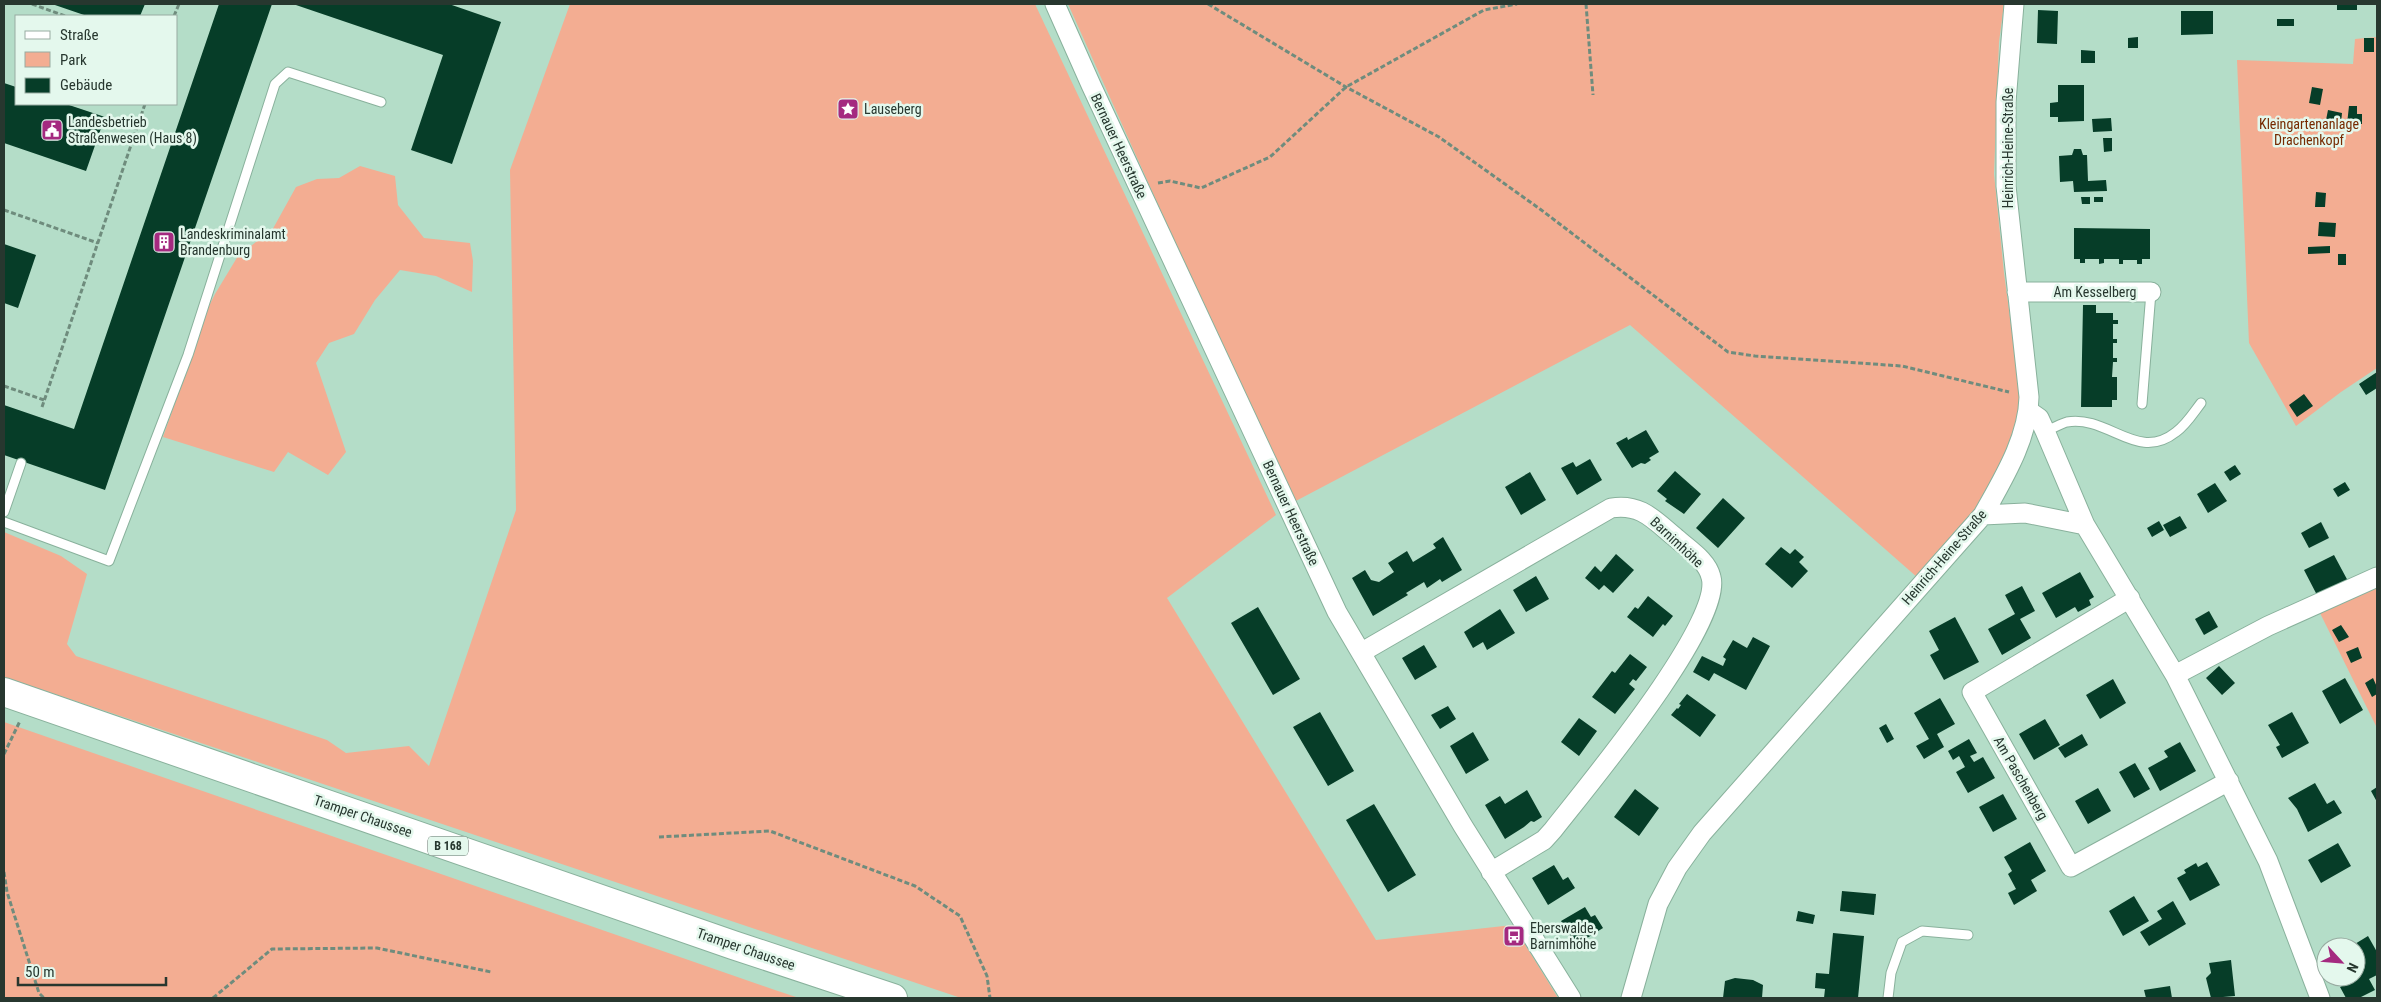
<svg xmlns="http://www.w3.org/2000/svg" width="2381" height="1002" font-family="'Roboto Condensed',sans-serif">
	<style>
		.green { fill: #f3ad92 }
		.building { fill: #063d28 }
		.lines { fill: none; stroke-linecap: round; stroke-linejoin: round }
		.lane-casing { stroke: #89b19c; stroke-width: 11 }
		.street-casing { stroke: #89b19c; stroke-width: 21 }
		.primary-casing { stroke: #89b19c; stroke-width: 30 }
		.path { stroke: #6f8c7d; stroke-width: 3; stroke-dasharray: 5 2.5; stroke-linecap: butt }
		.lane { stroke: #fff; stroke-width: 9 }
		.street { stroke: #fff; stroke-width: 19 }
		.primary { stroke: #fff; stroke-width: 28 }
		.labels { text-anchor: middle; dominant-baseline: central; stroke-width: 5; stroke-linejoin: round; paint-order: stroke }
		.shield { fill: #e4f8ed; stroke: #607168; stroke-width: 1 }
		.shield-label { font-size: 12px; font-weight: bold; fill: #27372f }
		.poi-label { font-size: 14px; fill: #27372f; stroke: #e4f8ed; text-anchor: start }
		.park-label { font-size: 14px; fill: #762a01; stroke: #e4f8ed }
		.street-label { font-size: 14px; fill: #27372f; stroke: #e4f8ed }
	</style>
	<rect width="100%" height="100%" fill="#b4ddc8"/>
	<path class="green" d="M570 4H1035L1276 515 1167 598 1376 940 1513 925 1558 998H961L4 677V532L61 556 87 574 67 644 76 656 327 740 346 753 409 746 429 766 516 510 510 170Z
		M1068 4H2004L1999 42 1994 174 2004 273 2022 407 2000 470 1971 516 1918 578 1630 325 1292 503Z
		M2377 37V368L2341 392 2296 426 2249 343 2237 60 2353 64 2355 39Z
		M360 166 395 176 398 205 424 238 470 243 473 261 472 292 436 276 400 270 375 300 354 334 329 343 316 363 346 452 328 475 288 452 274 472 163 437 208 308 215 294 238 256 261 238 270 234 296 187 317 179 339 178Z
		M2377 578V728L2318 609Z
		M4 722 775 990 799 998H4Z"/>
	<path class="building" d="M52 4H145L140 16H87Z
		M219 4H272L105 490 4 455V405L74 429Z
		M293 4H449L501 22 452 164 411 150 443 55Z
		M2337 4H2357V10H2337Z
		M2038 10 2058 11 2057 44 2037 43Z
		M2181 11H2213V34L2181 35Z
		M2277 19H2294V26H2277Z
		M2138 37V48H2128V38Z
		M2364 38H2374V52H2364Z
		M2081 50 2095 51V63H2081Z
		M4 83 16 87V104H66L105 117 86 171 4 143Z
		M2058 85H2084V121L2058 122V117H2050V103L2058 102Z
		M2312 87 2323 89 2320 105 2309 103Z
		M2349 106H2357V114H2362V124H2347Z
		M2328 110 2342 113 2341 123 2326 120Z
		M2111 118 2112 131 2093 132 2092 119Z
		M2103 138H2112V151L2104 152Z
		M2074 149H2081L2083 155H2087L2088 181 2106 180 2107 191 2074 192 2073 181 2060 182 2059 156 2072 155Z
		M2316 192 2326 193 2325 207H2315Z
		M2081 197H2090V204H2082Z
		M2094 197H2103V202H2094Z
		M2319 222 2336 223 2335 237 2318 236Z
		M2074 228 2150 229V259H2142V264H2137V260H2123V264H2119V259H2104V263L2099 264V259H2085V263H2080V259H2074Z
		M4 244 36 255 18 308 4 303Z
		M2330 246V253L2308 254V247Z
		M2338 254H2346V265H2338Z
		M2083 305H2096V313H2113V320H2118V324H2113V339H2117V343H2113V358H2117V362H2113L2112 377H2117V400H2112V407H2081Z
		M2377 372V388L2366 395 2359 384Z
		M2304 394 2313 406 2297 417 2289 405Z
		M1646 430 1659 452 1649 458 1651 460 1645 464 1641 463 1632 468 1616 443 1627 437 1628 440Z
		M1590 459 1602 480 1577 495 1561 468 1573 462 1576 467Z
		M2235 465 2241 474 2230 481 2224 472Z
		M1675 471 1701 494 1684 514 1665 501 1667 499 1657 491Z
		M1530 472 1546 500 1521 515 1505 487Z
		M2345 482 2350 490 2338 497 2333 489Z
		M2215 483 2227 501 2208 513 2197 494Z
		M1723 498 1745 518 1718 548 1696 528Z
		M2180 516 2187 528 2170 537 2163 525Z
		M2159 521 2164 530 2152 537 2147 528Z
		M2321 522 2329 538 2309 548 2301 533Z
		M1443 537 1462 570 1442 582 1440 579 1427 588 1424 582 1406 593 1408 595 1373 616 1352 578 1365 570 1371 580 1379 582 1394 572 1388 563 1407 551 1413 562 1436 548 1433 544Z
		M1781 547 1790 554 1795 549 1804 557 1799 562 1808 571 1792 588 1765 564Z
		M1616 554 1634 570 1613 593 1604 585 1599 590 1585 578 1595 566 1601 572Z
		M2334 555 2349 583 2318 597 2304 570Z
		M2080 572 2094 597 2089 600 2091 605 2078 612 2075 607 2056 618 2042 593Z
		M1536 576 1549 599 1526 612 1513 590Z
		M2022 586 2035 611 2020 619 2031 638 2002 655 1988 629 2015 614 2005 595Z
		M1648 596 1673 616 1665 626 1663 624 1653 637 1627 617 1635 607 1638 609Z
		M1258 607 1300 679 1273 695 1231 623Z
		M1500 609 1515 633 1487 650 1483 642 1473 648 1464 632Z
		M2209 611 2218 627 2204 635 2195 619Z
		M1955 617 1979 662 1944 680 1930 655 1939 650 1929 631Z
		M2341 625 2349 637 2339 642 2332 630Z
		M1753 637 1770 646 1746 690 1714 673 1709 681 1693 672 1702 656 1723 666 1726 659 1723 657 1733 640 1747 648Z
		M1424 645 1437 667 1415 680 1402 658Z
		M2358 647 2362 658 2351 663 2346 652Z
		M1630 654 1647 667 1636 681 1633 679 1629 684 1635 689 1615 714 1592 697 1612 671 1615 673Z
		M2219 666 2235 683 2222 695 2206 678Z
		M2345 678 2363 710 2340 724 2322 691Z
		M2373 678 2377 687V694L2372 697 2365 683Z
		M2113 679 2126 703 2100 719 2086 695Z
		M1687 694 1716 715 1700 737 1671 715 1677 708 1678 709 1681 705 1679 704Z
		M1940 698 1955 724 1937 734 1944 747 1924 759 1916 746 1929 739 1914 713Z
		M1448 706 1456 719 1440 729 1431 715Z
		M1320 712 1354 771 1328 786 1293 727Z
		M2292 712 2309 743 2282 758 2276 747 2280 745 2268 725Z
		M1579 718 1597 731 1579 756 1561 742Z
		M2045 719 2060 745 2034 760 2019 734Z
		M1886 724 1894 739 1887 743 1879 728Z
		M1473 732 1489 760 1466 774 1450 746Z
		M2082 734 2088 745 2065 758 2058 748Z
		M1969 739 1977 753 1970 756 1974 762 1983 757 1995 778 1968 793 1956 772 1965 767 1959 756 1953 760 1948 751Z
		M2180 742 2196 771 2160 791 2148 768 2168 757 2164 751Z
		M2135 763 2150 789 2134 798 2119 772Z
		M2315 783 2327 804 2334 800 2342 813 2308 832 2297 809 2288 798Z
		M2377 787V802L2371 791Z
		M2098 788 2111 811 2088 824 2075 801Z
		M1635 789 1659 808 1639 836 1614 817Z
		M1527 790 1542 817 1534 822 1531 821 1524 827 1505 839 1485 805 1500 796 1505 804Z
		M2003 794 2017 819 1993 832 1979 807Z
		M1374 804 1416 875 1388 892 1346 820Z
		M2030 842 2046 871 2031 880 2037 891 2014 905 2008 893 2016 889 2008 874 2012 871 2004 857Z
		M2338 843 2351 866 2321 883 2308 860Z
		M2207 862 2220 885 2190 901 2177 878 2186 873 2184 870 2196 863 2198 867Z
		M1554 865 1563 880 1568 877 1575 888 1548 905 1532 878Z
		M1842 891 1876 894 1874 915 1840 911Z
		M2134 896 2149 921 2123 936 2109 911Z
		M2173 901 2186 924 2149 946 2140 932 2162 919 2157 911Z
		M1585 907 1591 917 1595 915 1603 928 1576 945 1561 921Z
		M1798 911 1815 915 1813 924 1796 921Z
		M1833 933 1864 936 1858 998H1824L1825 989 1815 988 1816 973 1829 974Z
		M2368 936 2377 952V975L2369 979 2375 990 2359 998H2346L2340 987 2359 977 2356 971V947H2350Z
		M2231 960 2235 996 2211 998 2206 978 2211 973 2209 963Z
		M1735 978 1753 980 1763 985 1762 998H1723L1725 981Z
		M2170 986 2172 998H2146L2144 990Z"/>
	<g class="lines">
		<g class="lane-casing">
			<path id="lane" d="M2142 404 2151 292
				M2045 431C2052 429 2060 424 2067 422 2109 415 2137 463 2176 432 2186 425 2194 412 2201 403
				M4 512 21 463
				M4 522 109 561 188 355 275 84 288 72 381 102
				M1888 998 1891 973 1902 942 1922 931 1968 935"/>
		</g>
		<g class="street-casing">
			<path id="street" d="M1055 4 1091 85 1337 612 1463 826 1571 998
				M2017 292H2151
				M2029 411 2039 418 2045 431 2085 525 2175 675 2268 861 2320 998
				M1983 515 2025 513 2085 525
				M2130 598 1972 692 2071 867 2229 781
				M1362 652 1611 508C1641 503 1654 520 1676 538 1688 549 1707 560 1711 577 1724 623 1585 789 1553 830L1544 840 1491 872
				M2175 675 2268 626 2377 577
				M1631 998 1658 904 1677 868 1702 833 1983 515C2003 479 2028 439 2029 397L2006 186V102L2014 4"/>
		</g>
		<g class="primary-casing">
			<path id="primary" d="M4 692 733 945 893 998"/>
		</g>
		<path class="path" d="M32 4 65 16
			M1208 4 1346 87 1439 137 1540 209 1728 352 1755 356 1902 366 2009 392
			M1586 4 1593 95
			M174 16 179 4
			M1158 183 1170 181 1201 188 1270 157 1346 87 1484 10 1517 4
			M4 210 98 243
			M4 386 44 400
			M42 407 145 104
			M4 754 20 721
			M659 837 770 831 915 886 960 916 987 976 990 998
			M4 872 7 892 39 993 44 998
			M213 998 272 949 377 948 491 972"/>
		<use href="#lane" class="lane"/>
		<use href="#street" class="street"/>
		<use href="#primary" class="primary"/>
	</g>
	<defs>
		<g id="sight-square" transform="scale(1.125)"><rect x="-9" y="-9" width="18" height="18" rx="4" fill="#a42a80" stroke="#e4f8ed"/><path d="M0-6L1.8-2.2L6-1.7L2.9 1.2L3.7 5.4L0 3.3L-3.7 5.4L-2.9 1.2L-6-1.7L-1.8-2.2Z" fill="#fff"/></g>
		<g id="civic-square" transform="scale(1.125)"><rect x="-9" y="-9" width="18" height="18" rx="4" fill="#a42a80" stroke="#e4f8ed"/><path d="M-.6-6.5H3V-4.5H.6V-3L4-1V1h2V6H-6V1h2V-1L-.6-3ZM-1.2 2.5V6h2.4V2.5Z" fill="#fff"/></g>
		<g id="building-square" transform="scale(1.125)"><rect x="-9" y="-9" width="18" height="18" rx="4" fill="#a42a80" stroke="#e4f8ed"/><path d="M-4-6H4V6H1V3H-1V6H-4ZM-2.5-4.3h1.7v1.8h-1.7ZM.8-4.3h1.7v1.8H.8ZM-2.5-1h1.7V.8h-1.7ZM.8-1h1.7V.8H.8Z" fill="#fff"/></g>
		<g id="bus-square" transform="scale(1.125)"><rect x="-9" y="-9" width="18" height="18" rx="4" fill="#a42a80" stroke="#e4f8ed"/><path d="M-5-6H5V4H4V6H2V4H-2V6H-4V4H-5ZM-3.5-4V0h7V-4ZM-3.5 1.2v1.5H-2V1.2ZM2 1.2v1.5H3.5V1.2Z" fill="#fff"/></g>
	</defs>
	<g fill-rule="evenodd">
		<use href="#sight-square" x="848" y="109"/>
		<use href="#civic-square" x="52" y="130"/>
		<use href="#building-square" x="164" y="242"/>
		<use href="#bus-square" x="1514" y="936"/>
	</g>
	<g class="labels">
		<rect class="shield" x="428" y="836.5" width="40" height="19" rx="4"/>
		<g class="shield-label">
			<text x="448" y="846">B 168</text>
		</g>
		<g class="poi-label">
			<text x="864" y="109">Lauseberg</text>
			<text x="68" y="122">Landesbetrieb<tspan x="68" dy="16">Straßenwesen (Haus 8)</tspan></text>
			<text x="180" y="234">Landeskriminalamt<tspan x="180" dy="16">Brandenburg</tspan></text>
			<text x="1530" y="928">Eberswalde,<tspan x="1530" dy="16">Barnimhöhe</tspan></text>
		</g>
		<g class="park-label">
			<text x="2309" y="124">Kleingartenanlage<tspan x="2309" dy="16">Drachenkopf</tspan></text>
		</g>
		<g class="street-label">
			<text transform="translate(1119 146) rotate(65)">Bernauer Heerstraße</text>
			<text transform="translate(2008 148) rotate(-90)">Heinrich-Heine-Straße</text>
			<text x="2095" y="292">Am Kesselberg</text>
			<text transform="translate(1291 513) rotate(65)">Bernauer Heerstraße</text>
			<text transform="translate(1677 542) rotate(43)">Barnimhöhe</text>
			<text transform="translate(1944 557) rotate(-49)">Heinrich-Heine-Straße</text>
			<text transform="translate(2021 778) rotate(60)">Am Paschenberg</text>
			<text transform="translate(363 816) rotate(19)">Tramper Chaussee</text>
			<text transform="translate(746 949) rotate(19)">Tramper Chaussee</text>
		</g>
	</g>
	<rect width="2381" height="1002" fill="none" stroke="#27372f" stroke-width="10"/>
	<rect x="15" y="15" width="162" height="90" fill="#e4f8ed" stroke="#98aba1"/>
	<rect x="25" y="31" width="25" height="8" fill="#ffffff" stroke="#98aba1"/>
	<text x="60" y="40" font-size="15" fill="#27372f">Straße</text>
	<rect x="25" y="52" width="25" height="15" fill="#f3ad92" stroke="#98aba1"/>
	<text x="60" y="65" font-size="15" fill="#27372f">Park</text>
	<rect x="25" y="78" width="25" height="15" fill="#063d28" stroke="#98aba1"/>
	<text x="60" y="90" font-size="15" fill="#27372f">Gebäude</text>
	<g transform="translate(2341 962) rotate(116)"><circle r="24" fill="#e4f8ed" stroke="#98aba1"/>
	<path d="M0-4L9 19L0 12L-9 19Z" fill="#a42a80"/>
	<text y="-8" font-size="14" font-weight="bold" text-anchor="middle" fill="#27372f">N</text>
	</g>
	<path d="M18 977v8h148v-8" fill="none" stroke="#27372f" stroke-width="2.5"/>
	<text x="25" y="977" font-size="15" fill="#27372f" stroke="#e4f8ed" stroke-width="4" paint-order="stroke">50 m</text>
</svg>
